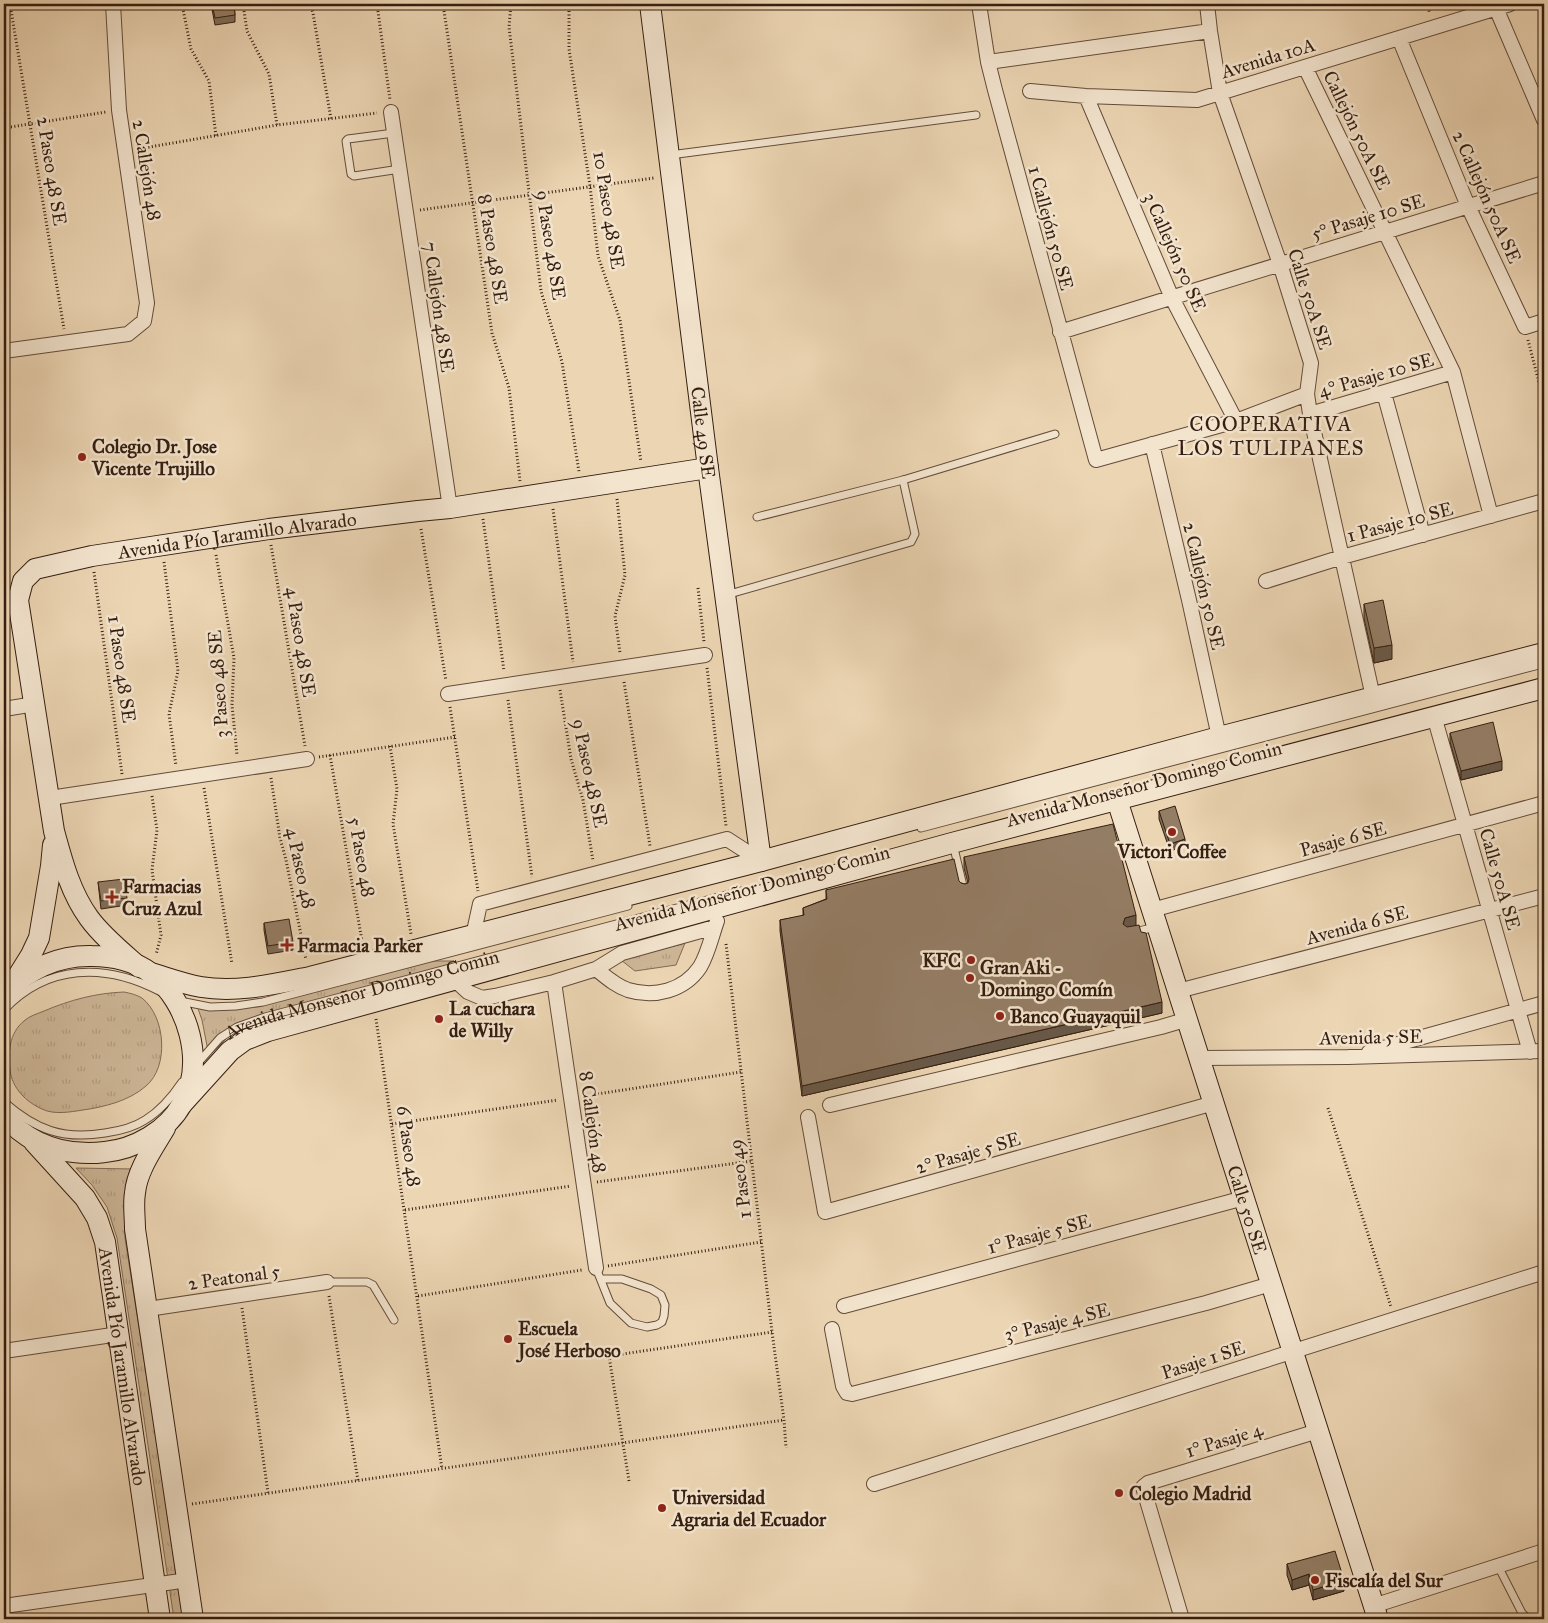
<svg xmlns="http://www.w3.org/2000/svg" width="1548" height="1623" font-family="'IM FELL Great Primer',serif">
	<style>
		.grass { fill: url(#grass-tufts); stroke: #816a54 }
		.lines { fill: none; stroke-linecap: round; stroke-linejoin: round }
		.lane-casing { stroke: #634c39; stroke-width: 9 }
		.street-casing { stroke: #634c39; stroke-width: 16 }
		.secondary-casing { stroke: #351e10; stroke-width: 22 }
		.path { stroke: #351e10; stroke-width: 3; stroke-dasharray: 1 2.5; stroke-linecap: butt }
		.lane { stroke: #f3e4ce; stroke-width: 7 }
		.street { stroke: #f3e4ce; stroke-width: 14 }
		.secondary { stroke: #f3e4ce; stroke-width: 20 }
		.wall { fill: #7f6c57; stroke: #351e10 }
		.shaded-wall { fill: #685847; stroke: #351e10 }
		.building { fill: #947d65; stroke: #351e10 }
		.poi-dot { fill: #8f2418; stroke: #f3e4ce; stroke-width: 2 }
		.labels { text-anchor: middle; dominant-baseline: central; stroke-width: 5; stroke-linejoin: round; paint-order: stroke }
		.street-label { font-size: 19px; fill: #351e10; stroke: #f3e4ce }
		.poi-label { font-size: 19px; font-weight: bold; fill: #351e10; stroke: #f3e4ce; text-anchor: start }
		.quarter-label { font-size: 21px; letter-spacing: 1px; fill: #351e10; stroke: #f3e4ce }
	</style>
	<defs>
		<pattern id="grass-tufts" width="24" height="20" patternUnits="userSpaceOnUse" patternTransform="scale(1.25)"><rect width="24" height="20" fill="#cdb697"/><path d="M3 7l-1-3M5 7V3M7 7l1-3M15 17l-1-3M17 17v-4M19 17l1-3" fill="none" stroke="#b19c81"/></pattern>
	</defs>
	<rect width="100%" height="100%" fill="#ecd5b3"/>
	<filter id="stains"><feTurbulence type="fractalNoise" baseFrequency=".004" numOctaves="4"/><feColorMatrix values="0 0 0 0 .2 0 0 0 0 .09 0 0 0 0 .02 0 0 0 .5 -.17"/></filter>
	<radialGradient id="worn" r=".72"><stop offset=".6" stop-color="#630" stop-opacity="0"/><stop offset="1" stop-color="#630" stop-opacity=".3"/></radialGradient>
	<path class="grass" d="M685 943 676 965 635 971 621 960Z
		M431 961H454L437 971 250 1023 228 1037 209 1056 202 1020 196 1003 215 1009Z
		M124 992C130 993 137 995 142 998 166 1017 169 1067 146 1086 129 1101 104 1107 83 1110 70 1112 54 1115 42 1109 26 1102 12 1088 10 1070 8 1053 9 1033 24 1021 29 1016 37 1014 44 1011 70 1000 96 993 124 992Z
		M76 1168 133 1169C125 1193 124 1212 125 1238L172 1539 183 1619H174L117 1238 107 1207 92 1185Z"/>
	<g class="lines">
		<g class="lane-casing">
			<g id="lane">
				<path d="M394 133 348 139 346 141 351 174 354 176 400 169"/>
				<path d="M670 155 976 115"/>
				<path d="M757 517 903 480 1055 434"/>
				<path d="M726 595 911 542 915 534 903 480"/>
				<path d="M921 828 1539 665"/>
				<path d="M953 844 964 890"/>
				<path d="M1131 933 1155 927"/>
				<path d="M180 1001 210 1007 236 1006 263 1002 628 906"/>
				<path d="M4 1010C47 964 105 963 159 991"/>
				<path id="s1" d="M197 1064 220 1038 237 1027 265 1017 745 890"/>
				<path d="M4 1102C36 1130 63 1140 105 1133 119 1131 133 1128 145 1120 160 1111 172 1097 182 1082"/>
				<path d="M596 1268 610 1303 631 1323 647 1327 657 1325 662 1322 664 1316 665 1305 661 1295 651 1289 622 1279H601"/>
				<path d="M327 1282H367L373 1285 394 1320"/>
				<path d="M1498 1566 1522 1613 1528 1619"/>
			</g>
		</g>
		<g class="street-casing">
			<path id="street" d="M979 4 988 62 995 90 1096 460 1236 421 1307 394
				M1207 4 1210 31 1220 93 1280 264 1311 363 1307 394 1310 414 1373 697
				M1496 8 1544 120
				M1399 38 1468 206 1525 327 1544 321
				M988 62 1210 31
				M1305 67 1453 372 1491 516
				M1030 91 1086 96 1197 100 1510 4
				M1086 96 1172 298 1236 421
				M391 112 450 508
				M1060 332 1544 183
				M4 351 128 334 144 321 147 303 119 110 113 4
				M1384 393 1423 535
				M1310 414 1453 372
				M1152 444 1189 600 1219 737
				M1266 581 1342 557 1544 501
				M448 694 705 655
				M4 709 35 704
				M1434 716 1530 1052
				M50 798 307 759
				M1152 910 1544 803
				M473 936 480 904 727 839 761 861
				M596 969C606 977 616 986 628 990 654 998 684 991 700 967 708 954 712 935 717 921
				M455 980 468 992 482 998 495 996 554 982 596 969 622 953 715 927
				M554 982 596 1268
				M1178 991 1544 896
				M1369 1052 1544 1003
				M1199 1058 1348 1057 1544 1051
				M830 1105 1161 1027 1188 1019
				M808 1117 825 1212 1214 1103
				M844 1306 1244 1198
				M148 1309 327 1282
				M832 1329 843 1386 847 1393 852 1394 1206 1303 1271 1284
				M4 1351 119 1334
				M874 1484 1544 1272
				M4 1606 188 1580
				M1373 1606 1544 1551
				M1182 1619 1143 1487 1148 1483 1318 1431"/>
		</g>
		<g class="secondary-casing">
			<g id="secondary">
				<path id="s2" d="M650 4 708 468 761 861"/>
				<path id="s3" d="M1117 800 1378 1619"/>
				<path id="s4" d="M139 967C122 952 102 936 89 918 70 892 62 860 54 831L18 600 23 581 35 569 92 556 269 529 418 511 450 508 708 468"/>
				<path d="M151 973C168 978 184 984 201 987 237 993 274 984 310 977L761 861 1219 737 1544 653"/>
				<path d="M16 979 31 955 39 938 51 866 53 845"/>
				<path d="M4 993C28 970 57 955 92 956 112 956 136 961 152 974 188 1002 206 1063 182 1104 167 1131 135 1149 105 1152 75 1156 42 1149 19 1130 13 1125 9 1119 4 1113"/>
				<path d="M182 1104 230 1051 245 1040 268 1031 952 843 1544 688"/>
				<path d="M165 1128C154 1147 137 1170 135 1193 133 1204 135 1217 135 1229L193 1619"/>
				<path id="s5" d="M34 1142 85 1198 97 1218 105 1242 160 1619"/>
			</g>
		</g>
		<path class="path" d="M10 4 64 329
			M182 4 191 49 209 81 216 136
			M243 4 247 31 269 74 277 125
			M310 4 313 13 331 119
			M377 4 390 100
			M443 4 492 333 509 388 520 481
			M511 4 509 27 541 291 562 362 579 472
			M569 4V49L590 186 598 256 620 320 641 462
			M1427 4 1430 14
			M4 128 106 112
			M138 149 277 125 377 113
			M420 210 654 178
			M1528 340 1544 402
			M617 499 625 575 615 616 620 653
			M553 509 573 662
			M483 519 504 671
			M421 529 446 681
			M271 545 305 746
			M216 555 234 658 232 705 237 755
			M164 562 178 671 169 714 176 766
			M94 572 122 774
			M698 588 704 642
			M707 668 726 826
			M624 682 650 846
			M560 690 571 759 583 800 593 861
			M508 700 532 877
			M450 707 478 891
			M390 746 397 789 393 824 411 934
			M330 755 363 947
			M319 757 455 737
			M271 778 280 838 286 860 306 960
			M204 788 232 964
			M152 796 157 830 152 870 161 935 156 955
			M726 944 772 1332 784 1420 786 1448
			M376 1019 442 1469
			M584 1096 741 1072
			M1328 1108 1391 1307
			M392 1124 558 1100
			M597 1182 752 1161
			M405 1210 571 1186
			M608 1266 761 1242
			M329 1296 358 1481
			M418 1296 582 1270
			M242 1308 268 1493
			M629 1481 609 1356 772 1332
			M192 1504 784 1420"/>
		<use href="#lane" class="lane"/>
		<use href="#street" class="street"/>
		<use href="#secondary" class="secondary"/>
	</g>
	<path class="wall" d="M211 4H234L235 15V22L215 25Z
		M1364 604 1392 659 1374 663 1364 618Z
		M1450 733 1502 770 1461 780 1450 742Z
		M1159 811 1185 846 1170 851 1159 819Z
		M964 857 1136 926 1162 1013 802 1096 780 931V920L803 916V908L826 899V890L959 881 961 883 965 884 968 883 964 868Z
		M98 882 127 898V905L101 909Z
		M264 923 293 942V950L268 954 264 930Z
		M1287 1564 1344 1591 1313 1600 1309 1585 1292 1590 1287 1575Z"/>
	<path class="shaded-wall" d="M1392 645V659L1374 663V648Z
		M1502 761V770L1461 780V771Z
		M1185 839V846L1170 851V844Z
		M1136 915V926L1125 929 1123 924 1125 918Z
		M1162 1002V1013L802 1096V1086Z
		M1309 1574V1585L1292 1590V1580Z
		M1344 1580V1591L1313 1600V1590Z"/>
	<path class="building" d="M212 4H234L235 15 215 18Z
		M1383 600 1392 645 1374 648 1364 604Z
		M1493 722 1502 761 1461 771 1450 733Z
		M1175 806 1185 839 1170 844 1159 811Z
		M1113 824 1136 915 1125 918 1123 924 1127 927 1139 925 1141 932 1146 933 1162 1002 802 1086 780 920 804 915 803 908 827 899 826 890 954 859 959 881 961 883 965 884 968 883 969 879 964 857Z
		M124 879 127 898 101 901 98 882Z
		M289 919 293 942 268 946 264 923Z
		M1335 1551 1344 1580 1313 1590 1309 1574 1292 1580 1287 1564Z"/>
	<g class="poi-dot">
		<circle cx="82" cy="457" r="5"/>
		<circle cx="1172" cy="832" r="5"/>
		<path d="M109.5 889.5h5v5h5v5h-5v5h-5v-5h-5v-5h5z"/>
		<path d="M284.5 937.5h5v5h5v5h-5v5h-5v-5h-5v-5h5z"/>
		<circle cx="971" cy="960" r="5"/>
		<circle cx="970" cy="978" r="5"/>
		<circle cx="1000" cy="1016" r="5"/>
		<circle cx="439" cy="1019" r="5"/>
		<circle cx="508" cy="1339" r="5"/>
		<circle cx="1119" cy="1493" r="5"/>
		<circle cx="662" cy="1508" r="5"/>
		<circle cx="1315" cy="1580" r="5"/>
	</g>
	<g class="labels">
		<g class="street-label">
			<text transform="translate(1268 58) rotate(-17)">Avenida 10A</text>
			<text transform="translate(1357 130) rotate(64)">Callejón 50A SE</text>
			<text transform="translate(147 170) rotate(81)">2 Callejón 48</text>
			<text transform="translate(52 171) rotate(81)">2 Paseo 48 SE</text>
			<text transform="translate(1487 197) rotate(66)">2 Callejón 50A SE</text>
			<text transform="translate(609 210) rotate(81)">10 Paseo 48 SE</text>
			<text transform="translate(1368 217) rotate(-17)">5° Pasaje 10 SE</text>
			<text transform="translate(1051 228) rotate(75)">1 Callejón 50 SE</text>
			<text transform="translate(551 245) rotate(81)">9 Paseo 48 SE</text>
			<text transform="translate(493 249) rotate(81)">8 Paseo 48 SE</text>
			<text transform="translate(1175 252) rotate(66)">3 Callejón 50 SE</text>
			<text transform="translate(1310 299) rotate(72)">Calle 50A SE</text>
			<text transform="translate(439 307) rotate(82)">7 Callejón 48 SE</text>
			<text transform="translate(1376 375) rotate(-16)">4° Pasaje 10 SE</text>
			<text stroke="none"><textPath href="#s2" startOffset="432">Calle 49 SE</textPath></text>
			<text transform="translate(1400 522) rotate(-15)">1 Pasaje 10 SE</text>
			<text stroke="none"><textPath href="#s4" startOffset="640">Avenida Pío Jaramillo Alvarado</textPath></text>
			<text transform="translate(1204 586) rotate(77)">2 Callejón 50 SE</text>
			<text transform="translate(301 642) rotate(81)">4 Paseo 48 SE</text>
			<text transform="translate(122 669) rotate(82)">1 Paseo 48 SE</text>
			<text transform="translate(218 684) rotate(-94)">3 Paseo 48 SE</text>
			<text transform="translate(590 773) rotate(78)">9 Paseo 48 SE</text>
			<text transform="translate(1144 784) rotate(-15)">Avenida Monseñor Domingo Comin</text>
			<text transform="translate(1343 839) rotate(-15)">Pasaje 6 SE</text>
			<text transform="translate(362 857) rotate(80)">5 Paseo 48</text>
			<text transform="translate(301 868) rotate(78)">4 Paseo 48</text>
			<text transform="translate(1500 879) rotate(74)">Calle 50A SE</text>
			<text transform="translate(752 888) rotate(-15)">Avenida Monseñor Domingo Comin</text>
			<text transform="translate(1357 925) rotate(-15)">Avenida 6 SE</text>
			<text stroke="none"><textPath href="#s1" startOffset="184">Avenida Monseñor Domingo Comin</textPath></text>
			<text transform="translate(1371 1037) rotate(-1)">Avenida 5 SE</text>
			<text transform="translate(593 1122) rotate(82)">8 Callejón 48</text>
			<text transform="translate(409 1146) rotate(82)">6 Paseo 48</text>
			<text transform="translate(968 1153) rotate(-16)">2° Pasaje 5 SE</text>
			<text transform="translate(740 1179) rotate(-97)">1 Paseo 49</text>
			<text stroke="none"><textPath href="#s3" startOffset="430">Calle 50 SE</textPath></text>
			<text transform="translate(1039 1234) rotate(-15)">1° Pasaje 5 SE</text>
			<text transform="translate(234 1277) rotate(-8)">2 Peatonal 5</text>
			<text transform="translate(1057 1322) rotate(-14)">3° Pasaje 4 SE</text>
			<text transform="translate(1203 1360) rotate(-18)">Pasaje 1 SE</text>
			<text stroke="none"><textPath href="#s5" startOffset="250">Avenida Pío Jaramillo Alvarado</textPath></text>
			<text transform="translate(1224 1440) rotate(-17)">1° Pasaje 4</text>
		</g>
		<g class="poi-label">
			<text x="92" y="446">Colegio Dr. Jose<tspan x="92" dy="22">Vicente Trujillo</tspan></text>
			<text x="1172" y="851" text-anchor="middle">Victori Coffee</text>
			<text x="122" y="886">Farmacias<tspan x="122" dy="22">Cruz Azul</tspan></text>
			<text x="297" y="945">Farmacia Parker</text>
			<text x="961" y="960" text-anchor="end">KFC</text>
			<text x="980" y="967">Gran Aki -<tspan x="980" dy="22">Domingo Comín</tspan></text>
			<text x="449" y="1008">La cuchara<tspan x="449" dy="22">de Willy</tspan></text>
			<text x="1010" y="1016">Banco Guayaquil</text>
			<text x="518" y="1328">Escuela<tspan x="518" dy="22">José Herboso</tspan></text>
			<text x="1129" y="1493">Colegio Madrid</text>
			<text x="672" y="1497">Universidad<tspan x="672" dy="22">Agraria del Ecuador</tspan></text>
			<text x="1325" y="1580">Fiscalía del Sur</text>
		</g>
		<g class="quarter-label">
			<text x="1271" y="424">COOPERATIVA<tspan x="1271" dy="24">LOS TULIPANES</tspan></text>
		</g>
	</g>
	<rect width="1548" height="1623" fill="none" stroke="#ecd5b3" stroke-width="20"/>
	<rect x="5" y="5" width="1538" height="1613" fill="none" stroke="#351e10" stroke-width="2.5"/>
	<rect x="10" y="10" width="1528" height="1603" fill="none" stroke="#351e10"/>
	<rect width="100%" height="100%" filter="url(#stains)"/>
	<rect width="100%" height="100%" fill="url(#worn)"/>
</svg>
